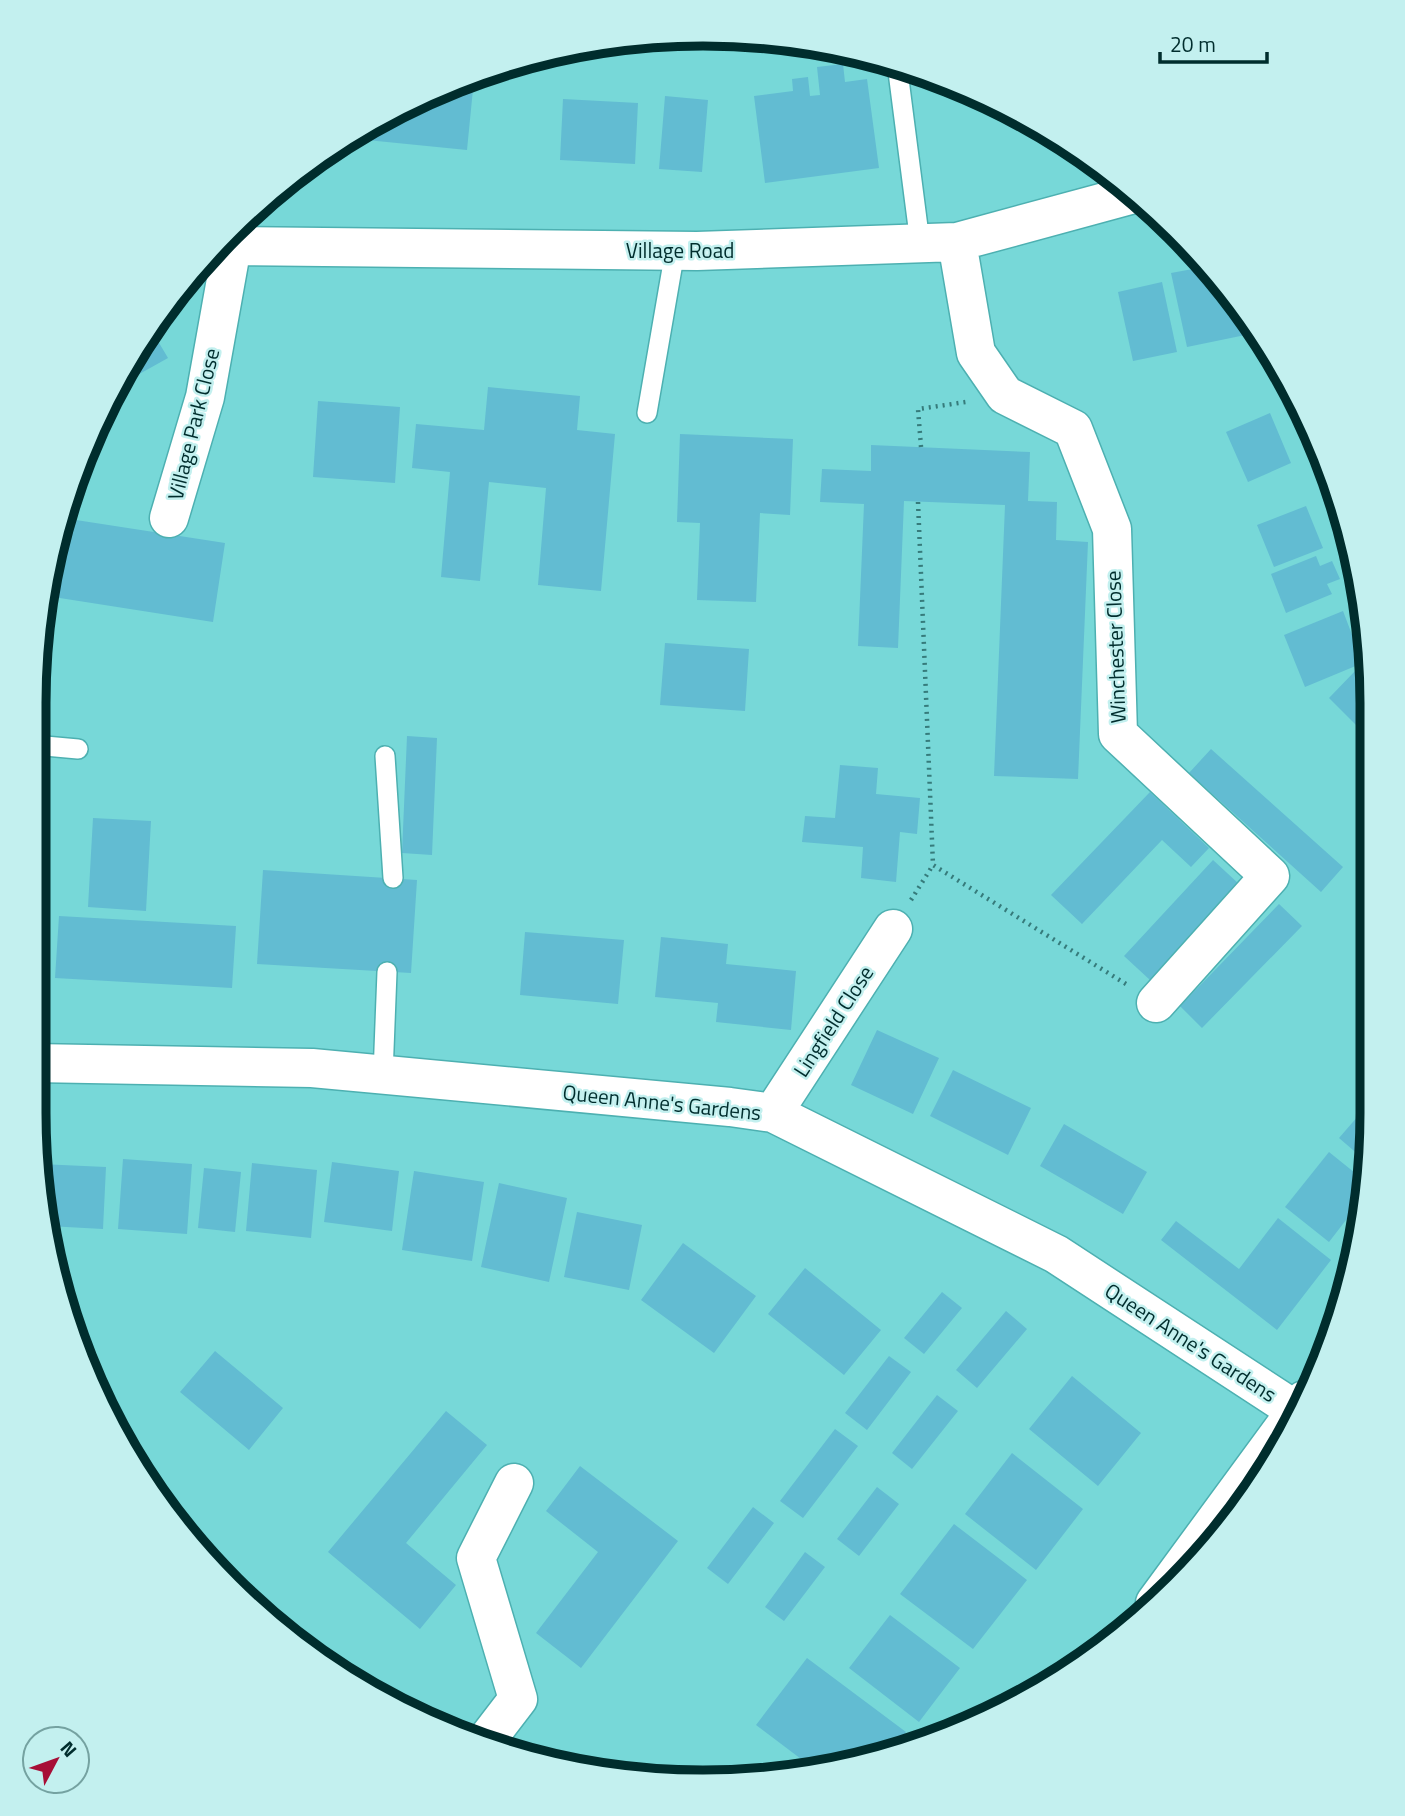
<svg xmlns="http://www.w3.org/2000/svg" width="1405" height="1816" font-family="'Titillium Web',sans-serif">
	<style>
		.building { fill: #62bcd2 }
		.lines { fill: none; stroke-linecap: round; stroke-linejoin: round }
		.service-casing { stroke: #4db0b1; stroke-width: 22 }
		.minor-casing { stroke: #4db0b1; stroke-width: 41 }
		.path { stroke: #367b7b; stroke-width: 4.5; stroke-dasharray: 2 5; stroke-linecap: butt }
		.service { stroke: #fff; stroke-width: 19 }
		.minor { stroke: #fff; stroke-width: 38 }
		.labels { text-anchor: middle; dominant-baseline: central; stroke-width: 5; stroke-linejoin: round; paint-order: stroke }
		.street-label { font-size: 21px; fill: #002d2d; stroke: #c3f0ef }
		.rim { fill: none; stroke: #002d2d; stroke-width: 9 }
	</style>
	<rect width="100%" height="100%" fill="#77d8d8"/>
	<path class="building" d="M843 64 845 82 867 79 879 168 765 183 754 96 793 91 792 79 808 77 810 96 820 95 817 67Z
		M466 78 474 79 467 150 347 138 368 123Z
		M665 96 708 100 702 172 659 169Z
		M563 99 638 103 635 164 560 160Z
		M1209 266 1255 333 1187 347 1171 273Z
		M1162 282 1177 352 1133 361 1118 292Z
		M152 331 168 358 125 382Z
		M488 387 580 396 577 430 615 434 601 591 538 585 546 488 489 482 480 581 441 577 450 472 412 468 416 424 484 430Z
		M318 401 400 407 395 483 313 477Z
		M1270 413 1291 463 1248 482 1226 432Z
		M680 434 793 439 790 515 760 513 756 602 697 600 700 523 677 522Z
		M871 445 1030 452 1028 501 1057 502 1056 540 1088 542 1078 779 994 776 1005 505 904 501 898 648 858 646 864 504 820 502 822 469 871 471Z
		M1306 506 1323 548 1274 567 1257 525Z
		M63 518 225 543 213 622 47 596Z
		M1316 556 1320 566 1332 561 1340 579 1327 584 1332 594 1286 613 1271 574Z
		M1343 611 1354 640 1365 636 1370 660 1305 687 1284 635Z
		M665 643 749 649 745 711 660 705Z
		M1357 669 1370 683 1371 740 1329 698Z
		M407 736 437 738 432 855 402 853Z
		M1211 749 1343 867 1321 892 1189 773Z
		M840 765 878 768 876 794 920 798 917 834 900 832 896 882 861 878 863 847 802 842 805 816 835 818Z
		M1150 792 1209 848 1191 867 1162 840 1082 924 1051 895Z
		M93 818 151 821 146 911 88 907Z
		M1213 860 1239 884 1150 980 1124 956Z
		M263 870 417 880 411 973 257 964Z
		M1279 904 1302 926 1202 1028 1180 1006Z
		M59 916 236 926 232 988 55 978Z
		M525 932 624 940 618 1004 520 995Z
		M661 937 728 944 726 964 796 971 791 1030 716 1022 718 1003 655 997Z
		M877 1030 939 1058 913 1114 851 1085Z
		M953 1070 1031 1108 1008 1155 930 1116Z
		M1372 1100V1114L1367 1162 1339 1138Z
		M1064 1124 1147 1172 1123 1214 1040 1166Z
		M1329 1152 1365 1181 1363 1198 1329 1242 1285 1207Z
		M123 1159 192 1164 187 1234 118 1229Z
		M332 1162 399 1171 392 1231 324 1222Z
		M252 1163 317 1170 311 1238 246 1231Z
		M40 1164 106 1167 103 1229 48 1226Z
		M204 1168 241 1172 235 1232 198 1228Z
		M414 1171 484 1182 472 1261 402 1250Z
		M499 1183 567 1198 549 1282 481 1267Z
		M577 1212 642 1225 629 1290 564 1277Z
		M1278 1218 1331 1260 1277 1330 1161 1240 1176 1221 1239 1269Z
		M683 1243 756 1296 714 1353 641 1300Z
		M805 1268 881 1330 844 1375 768 1314Z
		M942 1292 962 1308 924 1354 904 1338Z
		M1006 1311 1027 1329 977 1388 956 1370Z
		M215 1351 283 1408 249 1450 180 1392Z
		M889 1356 911 1372 867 1430 845 1413Z
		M1072 1376 1141 1433 1098 1486 1029 1429Z
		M937 1395 958 1411 912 1469 892 1453Z
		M446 1411 487 1445 406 1543 456 1585 420 1629 328 1552Z
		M835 1429 858 1446 803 1518 780 1501Z
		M1012 1453 1083 1509 1036 1570 965 1514Z
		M580 1466 678 1541 581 1668 536 1633 598 1552 546 1511Z
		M877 1487 899 1504 859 1556 837 1539Z
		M753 1507 774 1523 728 1584 707 1568Z
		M954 1524 1027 1580 973 1649 900 1594Z
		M805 1552 825 1567 784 1621 765 1607Z
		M890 1615 960 1668 919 1722 849 1668Z
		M807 1658 906 1732 890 1754 876 1760 813 1768 756 1725Z"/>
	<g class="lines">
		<g class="service-casing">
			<path id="service" d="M897 64 920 243
				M647 413 675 251
				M34 745 78 749
				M385 756 393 878
				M33 1063 34 859
				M383 1075 387 972"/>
		</g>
		<g class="minor-casing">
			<path id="minor" d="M957 242 976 353 1005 395 1073 429 1112 529 1118 734 1270 876 1156 1003
				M220 243 232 246 697 251 957 242 1134 194
				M169 518 205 397 232 246
				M33 1063 312 1068 730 1107 773 1113 1056 1254 1298 1412
				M773 1113 893 929
				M1155 1603 1304 1400
				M485 1742 518 1699 476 1558 514 1483"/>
		</g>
		<path class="path" d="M921 447 918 409 966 402
			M918 502 933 865 1126 984
			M911 900 933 865"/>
		<use href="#service" class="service"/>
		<use href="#minor" class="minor"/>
	</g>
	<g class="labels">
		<g class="street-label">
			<text x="680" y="250">Village Road</text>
			<text transform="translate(193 424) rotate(-76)">Village Park Close</text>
			<text transform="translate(1115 647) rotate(-92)">Winchester Close</text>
			<text transform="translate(833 1021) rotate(-57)">Lingfield Close</text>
			<text transform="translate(662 1102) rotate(6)">Queen Anne's Gardens</text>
			<text transform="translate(1191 1342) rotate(33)">Queen Anne's Gardens</text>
		</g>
	</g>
	<path d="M0 0H1405V1816H0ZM703 46H703A657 657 0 0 1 1360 703V1113A657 657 0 0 1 703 1770H703A657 657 0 0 1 46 1113V703A657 657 0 0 1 703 46Z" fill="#c3f0ef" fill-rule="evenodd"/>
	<path class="rim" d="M703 46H703A657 657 0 0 1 1360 703V1113A657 657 0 0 1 703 1770H703A657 657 0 0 1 46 1113V703A657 657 0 0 1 703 46Z"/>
	<g transform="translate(56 1760) rotate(49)"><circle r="33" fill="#c3f0ef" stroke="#75a2a1" stroke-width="2"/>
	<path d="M0-5L12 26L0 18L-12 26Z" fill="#a70e36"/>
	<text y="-10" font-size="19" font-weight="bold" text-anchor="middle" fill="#002d2d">N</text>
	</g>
	<path d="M1160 52v10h107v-10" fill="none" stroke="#002d2d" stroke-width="3.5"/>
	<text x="1170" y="52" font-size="21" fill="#002d2d" stroke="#c3f0ef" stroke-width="5" paint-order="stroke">20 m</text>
</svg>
